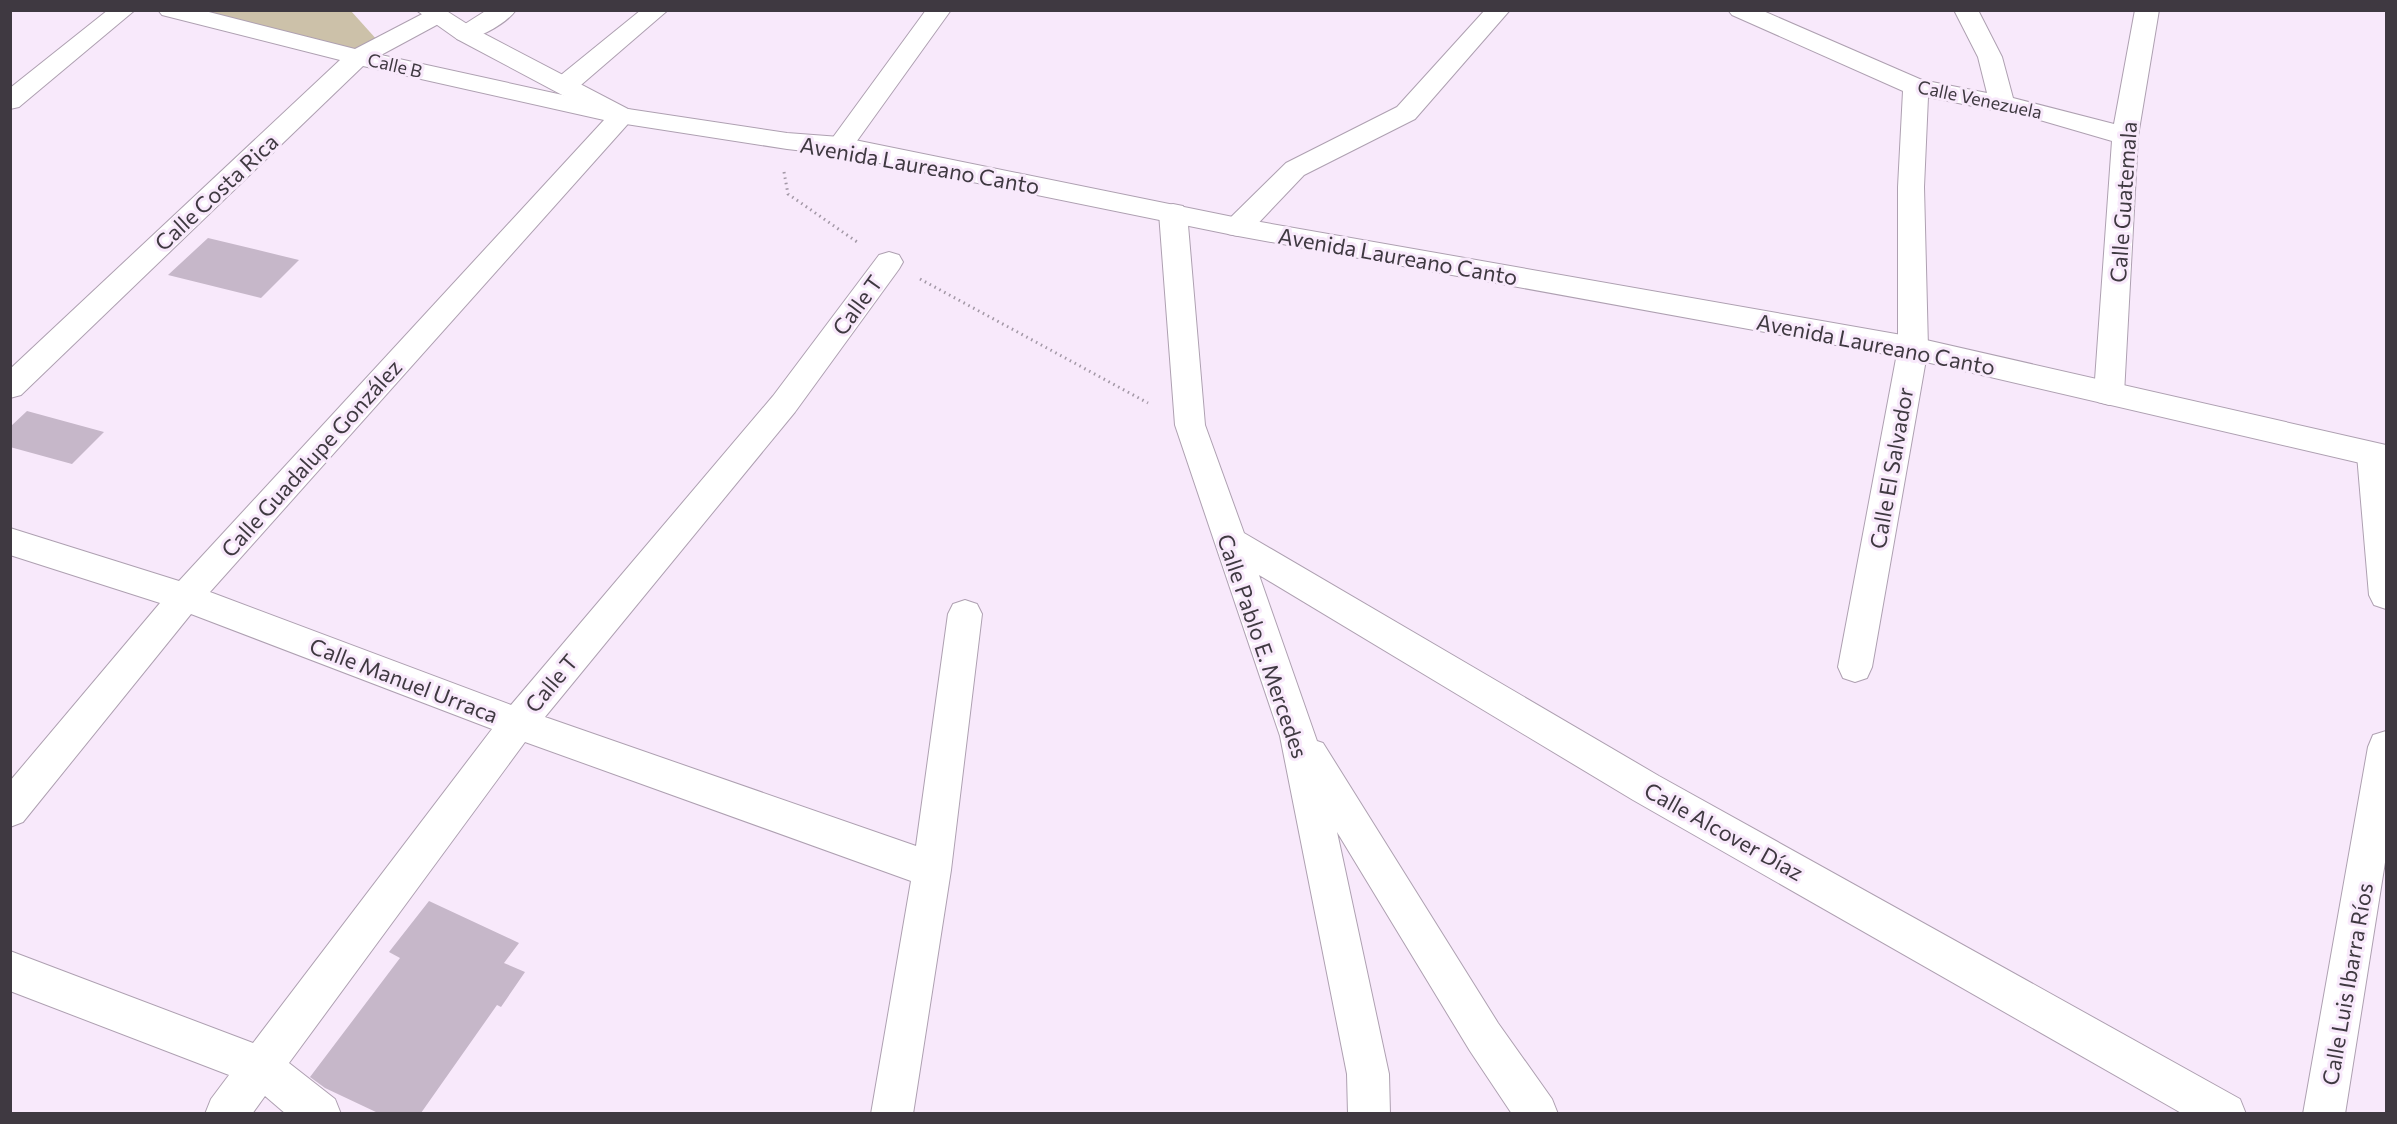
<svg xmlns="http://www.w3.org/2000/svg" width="2397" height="1124" font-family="Commissioner,sans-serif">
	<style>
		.green { fill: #ccc1a9 }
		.building { fill: #c6b7c9 }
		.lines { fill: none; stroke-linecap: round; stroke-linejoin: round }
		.minor-casing { stroke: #aea0b1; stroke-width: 2 }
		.major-casing { stroke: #aea0b1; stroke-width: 2 }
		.path { stroke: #a398a6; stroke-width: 3; stroke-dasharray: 1.5 4; stroke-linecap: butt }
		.minor { fill: #fff; fill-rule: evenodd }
		.major { fill: #fff; fill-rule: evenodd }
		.labels { text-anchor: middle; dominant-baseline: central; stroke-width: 6; stroke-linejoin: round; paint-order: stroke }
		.far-street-label { font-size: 18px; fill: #3f3941; stroke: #f8e9fb }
		.street-label { font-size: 22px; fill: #3f3941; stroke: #f8e9fb }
	</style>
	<rect width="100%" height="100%" fill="#f8e9fb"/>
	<path class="green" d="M186 11H351L387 51 363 66Z"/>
	<path class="building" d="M208 238 299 260 261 298 168 275Z
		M27 411 104 432 72 464 10 447V427Z
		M429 901 519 943 504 963 525 972 501 1007 497 1005 421 1113H378L325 1088 310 1077 400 958 389 952Z"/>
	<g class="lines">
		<g class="minor-casing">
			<path id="minor" d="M108 10H135L19 107 10 109V88Z
				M158 10H201L355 49 428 11 443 10 448 16 444 21 381 55 622 108 631 110 635 116 210 592 511 705 773 396 879 255 889 252 899 255 903 262 899 269 795 412 545 717 916 846 948 614 953 604 965 600 977 604 982 614 951 870 913 1114H871L911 881 525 742 289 1063 335 1099 341 1114H286L265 1096 252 1114H205L211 1099 229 1075 10 991V951L253 1043 492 729 191 614 23 822 10 827V781L160 603 10 555V528L179 581 604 120 363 66 21 395 10 398V369L340 60 162 15Z
				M487 10H516C506 24 473 43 457 39L454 34 457 29Z
				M641 10H668L574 91 565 93 556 91 552 85 556 79Z
				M926 10H951L849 152 840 155 831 152 827 146 831 140Z
				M1485 10H1510L1415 119 1304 175 1248 234 1238 236 1228 234 1224 227 1228 220 1286 163 1397 107Z
				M1728 10H1761L1922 80 1987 93 1978 57 1954 10H1978L2002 57 2013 98 2114 124 2135 10H2159L2138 136 2124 394 2120 402 2109 405 2098 402 2094 394 2112 141 2033 118 1928 97 1924 187 1928 348 1872 667 1867 678 1855 682 1843 678 1838 667 1898 348V187L1903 91 1732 15Z
				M1173 204 1183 206 1187 213 1205 425 1244 533 1659 776 2240 1099 2246 1114H2183L1633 800 1259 575 1317 741 1323 743 1498 1023 1552 1099 1558 1114H1512L1470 1051 1337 832 1389 1074 1390 1114H1348L1347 1074 1280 736 1175 425 1159 213 1163 206Z
				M2373 443 2384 446 2386 451V609L2374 605 2369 595 2357 455 2362 446Z
				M2386 731V856L2345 1114H2303L2368 747 2373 735Z"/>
		</g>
		<g class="major-casing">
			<path id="major" d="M416 10H445L475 29 628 109 787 133 840 137 1238 218 1913 337 2386 445V469L1913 359 1238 236 840 155 787 149 613 122 457 39Z"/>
		</g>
		<path class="path" d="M784 172 788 194 860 244
			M920 279 1148 403"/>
		<use href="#minor" class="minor"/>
		<use href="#major" class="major"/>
	</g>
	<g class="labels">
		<g class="far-street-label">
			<text transform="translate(395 65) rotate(13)">Calle B</text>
			<text transform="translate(1980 99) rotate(12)">Calle Venezuela</text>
		</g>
		<g class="street-label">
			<text transform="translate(920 165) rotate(10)">Avenida Laureano Canto</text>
			<text transform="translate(216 192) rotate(-43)">Calle Costa Rica</text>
			<text transform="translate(2123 202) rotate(-86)">Calle Guatemala</text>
			<text transform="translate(1398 256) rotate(10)">Avenida Laureano Canto</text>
			<text transform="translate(857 305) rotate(-54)">Calle T</text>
			<text transform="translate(1876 344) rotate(11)">Avenida Laureano Canto</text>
			<text transform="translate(311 458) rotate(-48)">Calle Guadalupe González</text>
			<text transform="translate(1891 468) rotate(-80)">Calle El Salvador</text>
			<text transform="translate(1263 646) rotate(71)">Calle Pablo E. Mercedes</text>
			<text transform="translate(404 680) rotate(21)">Calle Manuel Urraca</text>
			<text transform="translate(551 683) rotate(-50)">Calle T</text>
			<text transform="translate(1724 831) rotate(29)">Calle Alcover Díaz</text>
			<text transform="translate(2347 984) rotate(-80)">Calle Luis Ibarra Ríos</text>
		</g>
	</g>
	<rect width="2397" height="1124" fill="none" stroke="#3f3941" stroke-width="24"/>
</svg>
